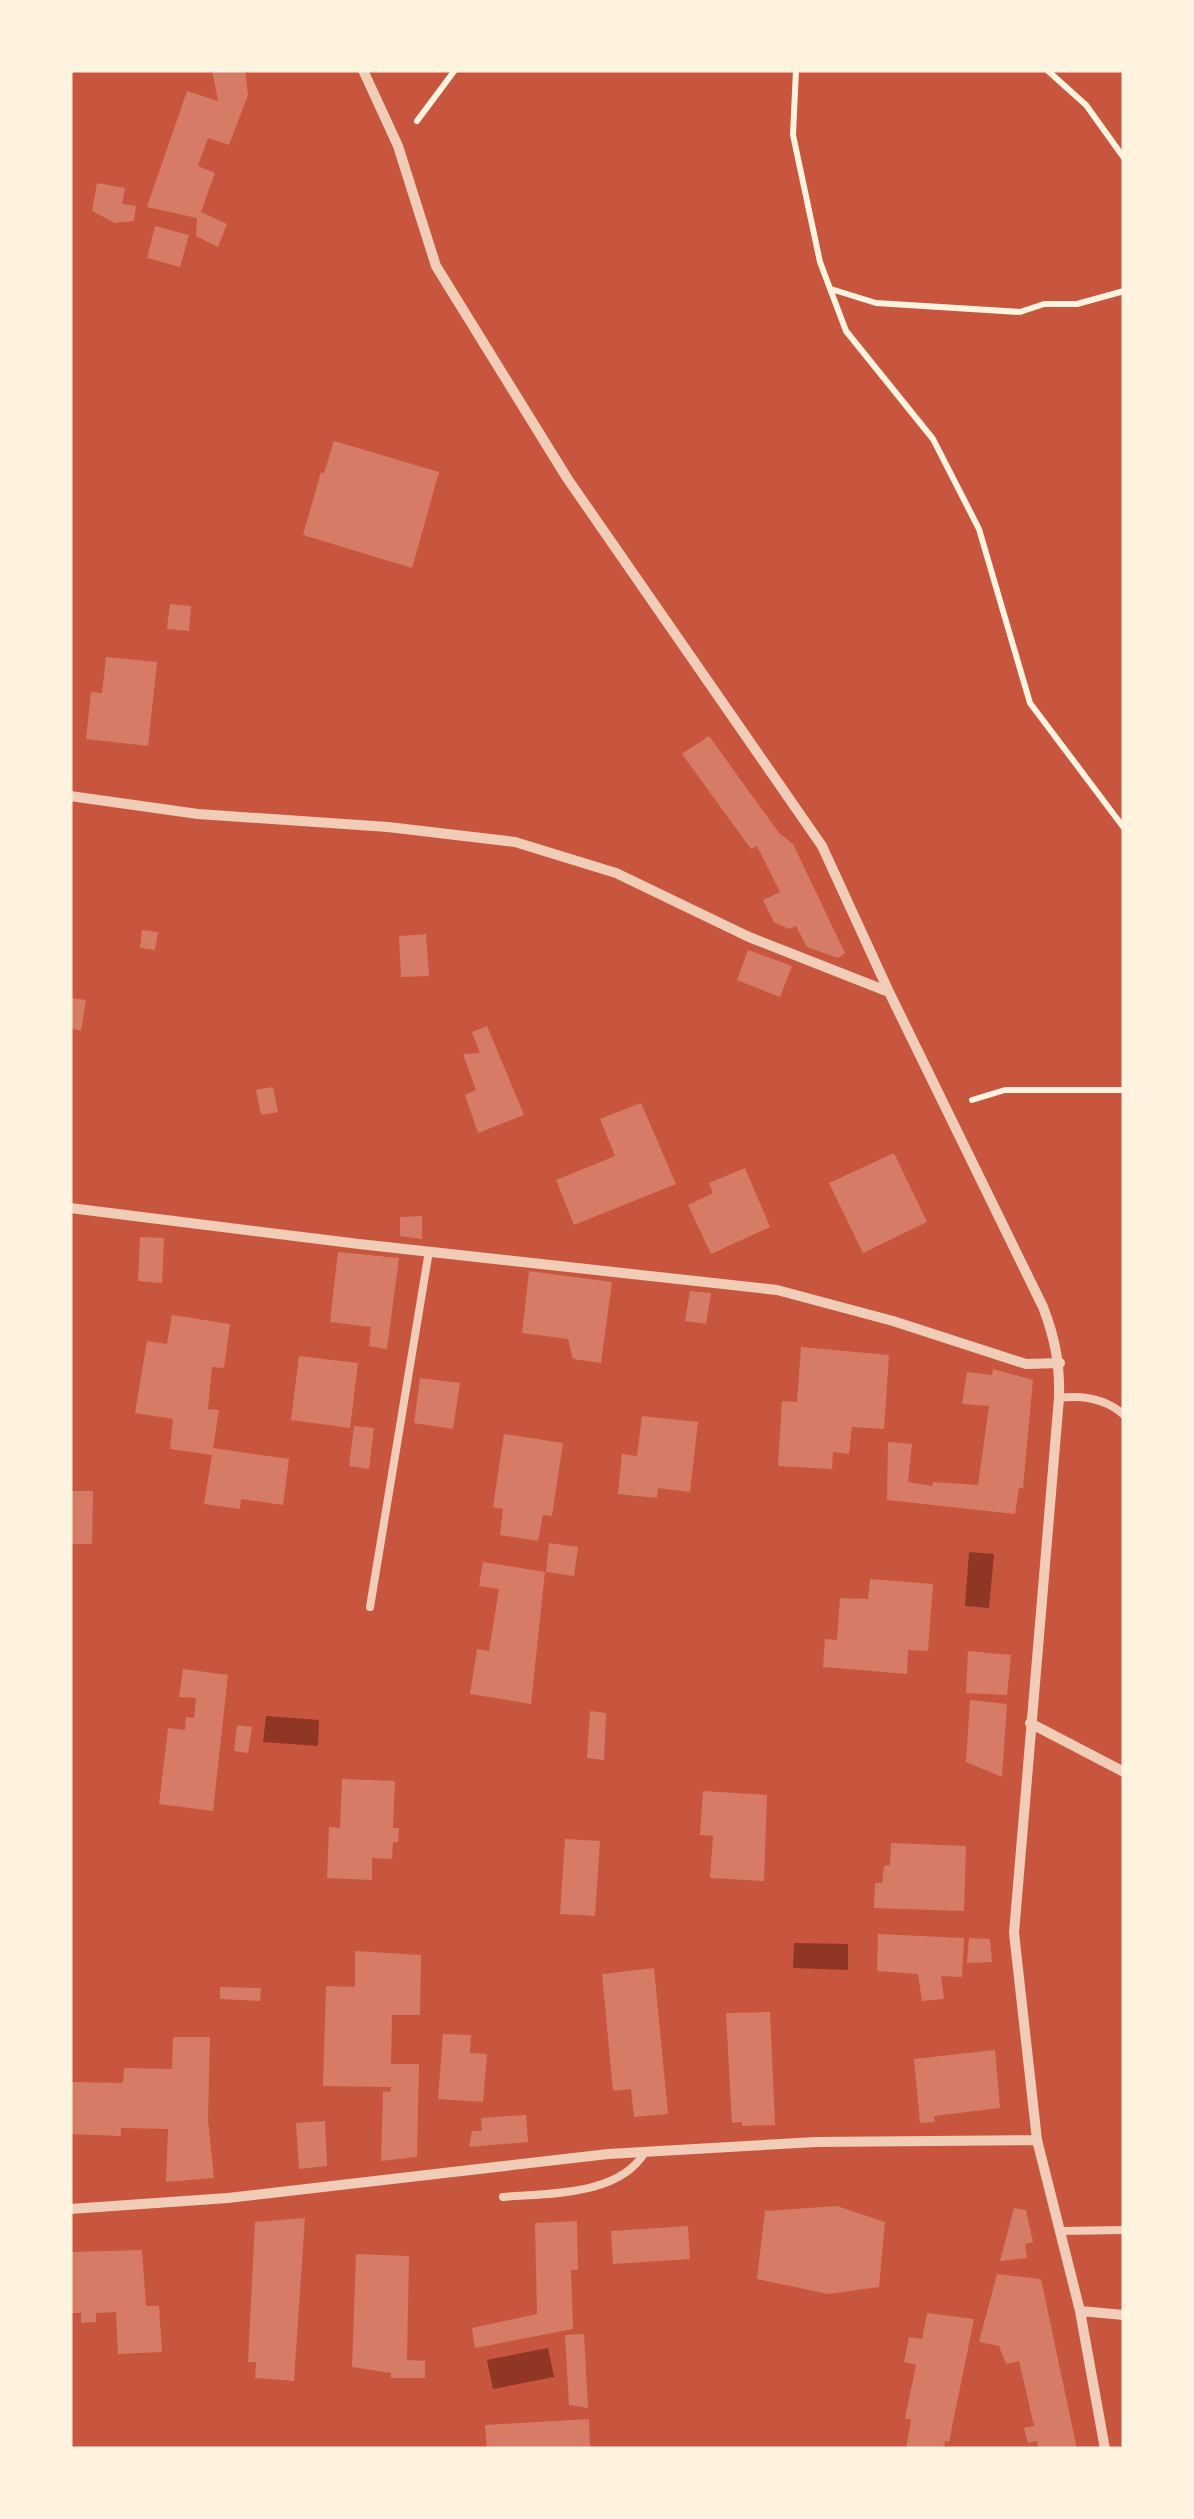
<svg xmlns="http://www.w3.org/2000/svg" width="1194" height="2519" font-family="'PT Sans',sans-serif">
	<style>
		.water { fill: #8f3625 }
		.building { fill: #d67c66 }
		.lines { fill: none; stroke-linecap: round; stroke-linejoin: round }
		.path { stroke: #fff3e0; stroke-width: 6 }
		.service { stroke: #f1ccb7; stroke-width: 8 }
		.minor { stroke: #f1ccb7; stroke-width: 10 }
	</style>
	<rect width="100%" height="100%" fill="#c8553d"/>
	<path class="water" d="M969 1552 994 1554 989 1608 965 1606Z
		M266 1716 319 1720 318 1746 263 1742Z
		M794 1943 848 1944V1970L793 1968Z
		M548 2348 554 2377 493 2389 487 2360Z"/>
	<path class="building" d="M212 70H245L248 95 229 145 208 138 198 166 215 173 201 212 227 224 218 247 196 236 197 218 147 207 187 91 218 101Z
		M97 183 125 188 122 204 136 206 134 221 115 223 92 211Z
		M155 226 189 235 180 267 147 258Z
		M334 441 439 472 412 568 303 535 321 472 324 473Z
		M170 604 191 606 189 631 167 629Z
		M106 657 157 662 148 746 86 739 91 692 102 693Z
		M709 736 779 833 793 844 845 953 838 958 807 947 796 926 789 929 774 922 763 900 780 892 757 846 751 849 682 754Z
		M142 930 158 932 155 950 140 948Z
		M426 934 429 976 401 977 399 936Z
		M748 950 792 966 780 997 737 980Z
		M70 998 86 1000 81 1031 70 1028Z
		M487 1026 524 1115 478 1133 465 1095 476 1090 463 1054 480 1053 472 1032Z
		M273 1087 278 1112 261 1115 256 1090Z
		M641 1103 676 1184 574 1225 556 1180 615 1156 600 1119Z
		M894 1153 927 1222 863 1253 829 1183Z
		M745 1168 770 1227 711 1254 688 1205 713 1193 709 1183Z
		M422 1216V1239L400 1236V1217Z
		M140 1237 164 1238 162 1283 138 1281Z
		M338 1252 399 1258 387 1349 369 1346 371 1327 330 1322Z
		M529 1271 612 1282 601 1363 573 1359 568 1339 522 1333Z
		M690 1291 711 1293 706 1324 685 1321Z
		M172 1315 230 1324 224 1368 212 1367 208 1409 219 1410 213 1448 289 1459 283 1505 241 1499 240 1509 204 1504 212 1455 170 1449 173 1419 135 1413 147 1341 167 1344Z
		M801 1347 889 1355 884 1429 852 1427 849 1454 833 1452 832 1469 778 1466 782 1401 797 1402Z
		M299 1356 358 1363 350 1428 291 1420Z
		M993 1369 1033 1380 1023 1488H1019L1015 1514 887 1500 888 1442 912 1444 908 1482 932 1486 933 1482 978 1485 989 1406 962 1404 967 1372 992 1375Z
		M420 1378 460 1383 453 1429 414 1423Z
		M642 1416 698 1422 690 1492 658 1488 657 1498 618 1494 622 1454 637 1456Z
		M354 1426 374 1428 369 1469 349 1466Z
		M504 1434 563 1443 552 1516 543 1515 538 1541 500 1535 503 1509 493 1507Z
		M70 1491H93L92 1544H70Z
		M549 1543 578 1547 574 1576 546 1572Z
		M483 1562 545 1572 531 1704 470 1694 477 1649 489 1651 499 1589 479 1586Z
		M870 1579 933 1584 928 1651 908 1650 907 1674 823 1667 825 1639 837 1640 840 1598 868 1599Z
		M968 1651 1011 1655 1007 1695 966 1693Z
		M183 1669 228 1675 213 1811 159 1804 168 1728 185 1730 186 1717 194 1718 196 1698 179 1697Z
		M970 1700 1007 1704 1002 1777 966 1762Z
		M590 1711 606 1713 604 1760 587 1758Z
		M237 1725 252 1727 248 1753 234 1751Z
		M342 1779 395 1781 393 1828H399L398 1842H393L392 1859 372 1858V1880L327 1878 329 1827 340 1828Z
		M703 1791 767 1795 764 1881 710 1878 713 1836 700 1835Z
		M565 1839 600 1841 595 1916 560 1914Z
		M891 1843 966 1846 964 1911 874 1908 875 1883H882L884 1866 890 1865Z
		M878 1934 964 1938 962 1977 941 1976 944 1999 922 2001 918 1974 877 1971Z
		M969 1938 990 1939 992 1962 967 1963Z
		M355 1951 421 1955 420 2015H392L391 2064H419L417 2157 381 2161 383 2091 390 2092 391 2087 323 2086 326 1986 355 1987Z
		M654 1968 668 2114 634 2117 631 2089 613 2091 602 1974Z
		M220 1987 261 1988 260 2001 220 1999Z
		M770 2012 775 2125 742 2126V2122L732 2123 726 2013Z
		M443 2034 471 2035 470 2053 487 2054 483 2102 438 2099Z
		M173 2037H210L208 2120 214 2178 166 2182 168 2129 121 2128V2136L70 2134V2082L123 2083 124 2068 172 2069Z
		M995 2050 1000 2108 934 2116 935 2122 920 2123 914 2059Z
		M526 2115 528 2142 469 2147 472 2131H482L481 2118Z
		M325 2121 327 2166 299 2169 296 2123Z
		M837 2206 885 2222 879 2287 828 2294 757 2279 765 2211Z
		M1014 2208 1026 2210 1033 2242 1025 2244 1027 2258 1000 2261Z
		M305 2218 294 2381 255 2378 256 2362H248L255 2222Z
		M577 2221 578 2270H571L573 2329 475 2348 472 2328 537 2314 535 2223Z
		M688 2226 690 2259 613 2264 611 2231Z
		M142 2250 146 2306H159L162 2352 118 2354 116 2312 96 2313V2322L81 2323V2313H72L71 2252Z
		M356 2254 409 2256 407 2360 425 2361V2378H391V2373L352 2367Z
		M997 2274 1041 2279 1077 2449H1039L1037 2441 1028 2443 1024 2428 1034 2426 1019 2361 1006 2364 999 2346 979 2342Z
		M927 2313 974 2319 949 2442 945 2441 944 2449H906L911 2420 905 2418 916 2365 904 2362 909 2337 922 2339Z
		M584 2334 588 2408 569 2405 565 2335Z
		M589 2419 590 2449H487L485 2425Z"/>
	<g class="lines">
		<path class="path" d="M796 70 793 135 820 262 846 331 933 439 979 529 1030 703 1124 828
			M1047 70 1086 105 1124 158
			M417 121 455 70
			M831 289 876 303 1020 312 1044 304H1077L1124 291
			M972 1100 1005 1090H1124"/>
		<path class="service" d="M1059 1398C1083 1395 1105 1398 1124 1415
			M370 1607 429 1251
			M503 2197C550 2193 619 2196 645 2152
			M1060 2231 1124 2230"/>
		<path class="minor" d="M363 70 398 146 436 266 567 478 822 846 889 992 1043 1307C1055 1338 1060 1364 1059 1398L1014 1933 1037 2140 1080 2311 1105 2449
			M70 796 198 814 388 827 515 842 616 873 749 937 889 992
			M70 1208 359 1244 777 1290 893 1321 1026 1364 1060 1363
			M1030 1723 1124 1772
			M70 2209 228 2198 608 2154 816 2142 1037 2140
			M1080 2311 1124 2315"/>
	</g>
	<rect width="1194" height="2519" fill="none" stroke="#fff3e0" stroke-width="145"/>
</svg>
